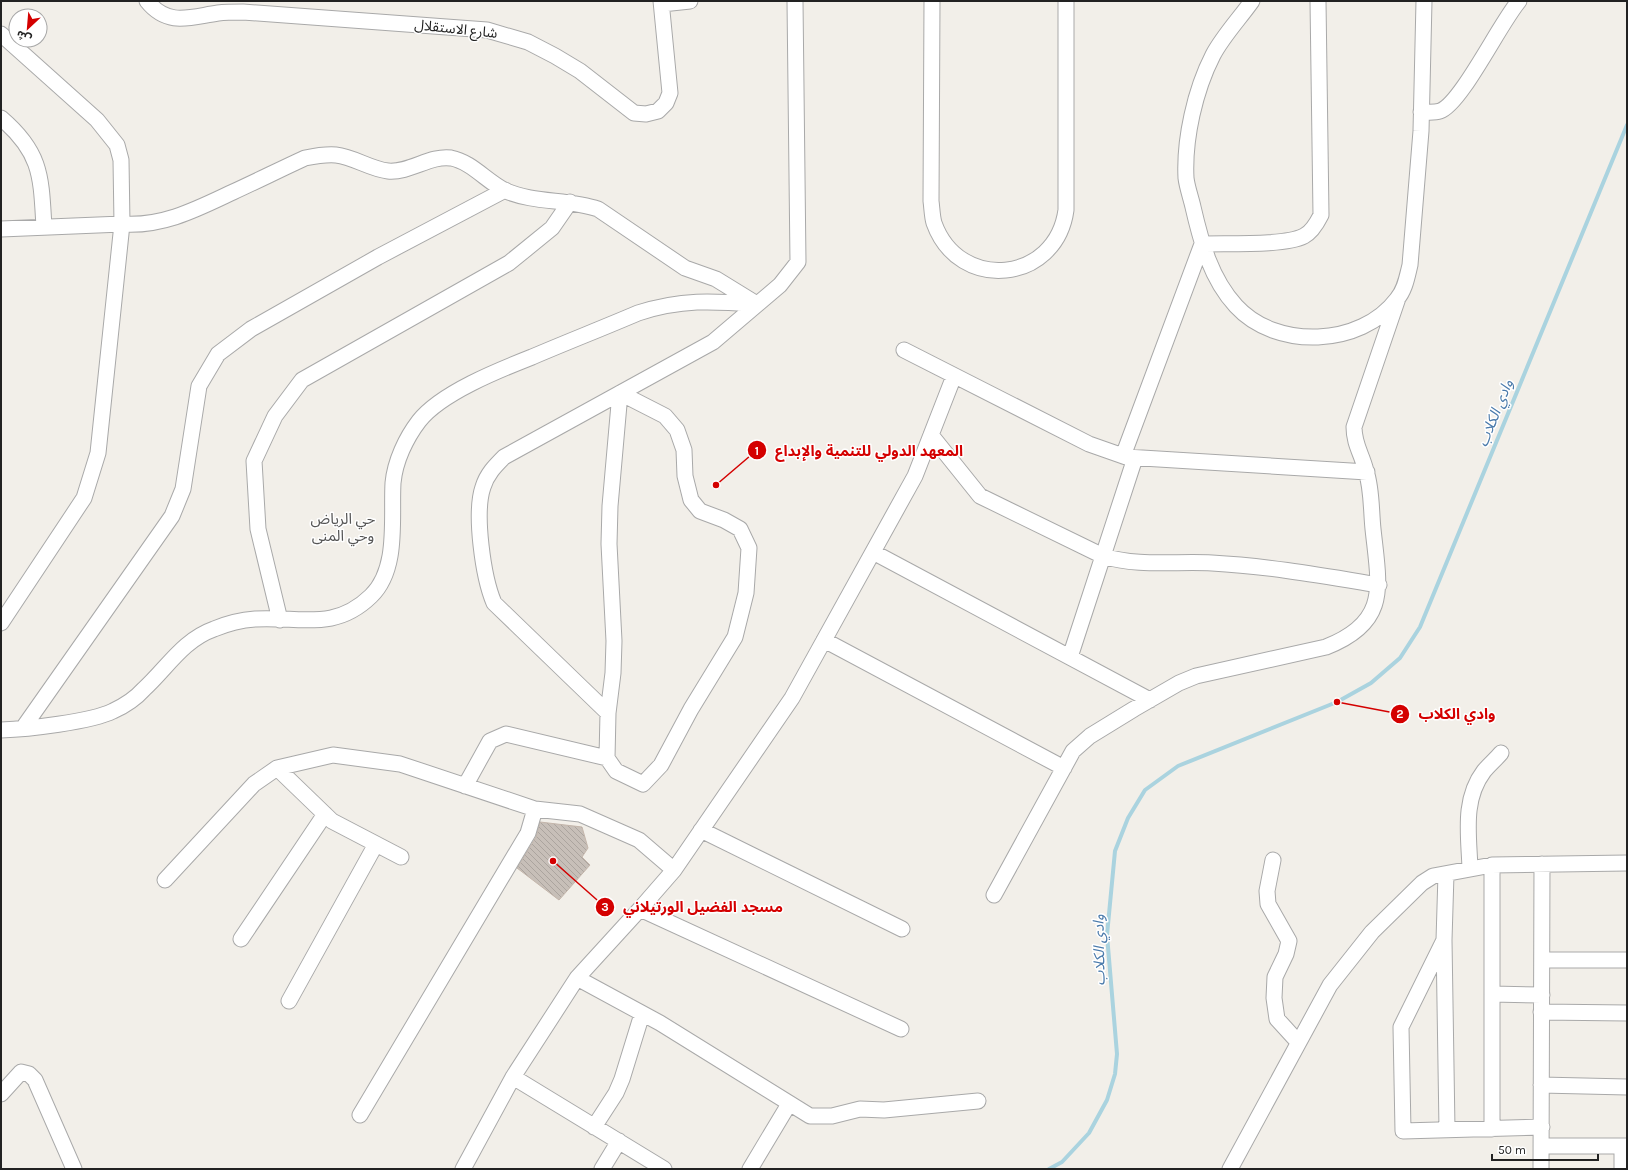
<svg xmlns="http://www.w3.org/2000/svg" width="1628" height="1170" font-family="Karla,'Noto Sans Arabic',sans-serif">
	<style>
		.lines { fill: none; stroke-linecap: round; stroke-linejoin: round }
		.stream { stroke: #aad3df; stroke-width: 4 }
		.building { fill: url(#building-back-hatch); stroke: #c4b6ab }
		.minor-casing { stroke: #a9a9a9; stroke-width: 17 }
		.minor { stroke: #fff; stroke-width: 15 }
		.labels { text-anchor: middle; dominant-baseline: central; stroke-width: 3; stroke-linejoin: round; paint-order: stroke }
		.street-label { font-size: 14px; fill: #222; stroke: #fff }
		.water-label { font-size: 15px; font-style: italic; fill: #4a7aab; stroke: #fff }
		.neighbourhood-label { font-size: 15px; fill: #555; stroke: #fff }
		.leader { fill: none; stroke: #d40000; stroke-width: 1.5 }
		.callout-dot { fill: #d40000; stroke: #fff; stroke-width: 1.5 }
		.mark-label { font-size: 12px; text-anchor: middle; font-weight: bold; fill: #fff }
		.callout-label { font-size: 15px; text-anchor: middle; font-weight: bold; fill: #d40000; stroke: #fff; stroke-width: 3; stroke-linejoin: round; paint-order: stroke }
	</style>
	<defs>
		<pattern id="building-back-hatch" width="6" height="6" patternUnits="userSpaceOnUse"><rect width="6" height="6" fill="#c7bfb8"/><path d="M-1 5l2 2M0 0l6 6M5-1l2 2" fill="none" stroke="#aba49e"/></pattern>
	</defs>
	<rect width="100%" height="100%" fill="#f2efe9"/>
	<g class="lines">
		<path class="stream" d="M1049 1169 1062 1162 1089 1133 1107 1100 1115 1074 1117 1054 1107 935 1115 851 1128 818 1145 790 1178 766 1337 702 1371 683 1400 658 1420 627 1627 125"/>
	</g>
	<path class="building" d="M540 822 582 827 588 848 582 857 590 865 559 900 517 868 536 837Z"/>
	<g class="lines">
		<g class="minor-casing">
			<path id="minor" d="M147 1C168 27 190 17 218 13 226 12 235 12 243 12L487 30 528 42 555 56 580 71 634 113 646 114 658 111 666 103 670 93 661 1
				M932 1 931 201C932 208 932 216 934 223 959 293 1056 283 1066 210V1
				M1252 1C1240 18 1223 36 1213 55 1195 90 1184 139 1186 178 1187 187 1191 198 1193 207 1201 242 1211 279 1236 306 1276 350 1361 347 1397 299 1405 290 1407 277 1410 265L1421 131 1424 1
				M662 4 690 1
				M1 34 97 120 117 145 121 160 122 224 98 453 84 498 1 623
				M1421 112C1427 112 1434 113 1440 111 1461 104 1500 23 1519 1
				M1 118C42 153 41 177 44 227
				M1 229 122 224C163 227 197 209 233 192 257 181 281 169 305 158 315 156 325 154 336 155 354 157 370 169 388 171 410 173 430 155 451 158 472 162 487 182 506 191 534 203 569 199 598 209L685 268 716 279 755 303
				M904 350 1089 444 1126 457 1367 472
				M620 393 665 416 677 430 684 450 685 476 691 500 700 511 724 520 740 529 749 548 746 593 735 637 691 709 661 765 643 784 616 771 607 758 608 713 613 673 614 641 609 544 610 506Z
				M931 435 980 496 1103 556C1138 567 1176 561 1212 563 1268 566 1324 576 1379 585
				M1123 456 1202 244C1226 243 1285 246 1304 236 1312 232 1317 223 1321 215L1318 1
				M873 552 1150 700
				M280 620 258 529 254 461 275 416 302 380 509 263 552 228 570 202
				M824 640 1064 768
				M1070 657 1135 458
				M608 713 494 603C483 577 474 513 483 487 487 474 495 466 504 457L713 342 780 285 798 262 795 1
				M23 728 172 516 183 489 199 386 218 354 251 329 378 257 505 190
				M1 730C27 729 91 722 113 711 124 706 136 698 144 689 167 668 183 640 214 629 226 624 241 620 255 619 299 616 334 632 371 596 399 569 391 518 393 483 395 461 406 438 419 421 441 393 499 370 532 357 567 342 603 328 638 313 681 299 712 301 757 304
				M277 768 332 821 401 857
				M465 786 490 741 506 734 607 758
				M701 830 902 929
				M1273 860 1267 891 1268 904 1289 941 1286 954 1275 977 1274 998 1277 1019 1298 1042
				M1470 869C1469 836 1462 800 1484 771 1489 765 1496 759 1501 753
				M1446 874 1444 940 1447 1129
				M165 880 254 784 277 768 333 755 400 764 535 809 580 814 639 840 674 870
				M994 895 1073 751 1090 736 1134 709 1179 683 1196 676 1326 647C1390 622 1379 586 1373 529 1371 510 1372 489 1366 471 1362 454 1354 445 1354 427L1398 298
				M640 909 901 1029
				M241 939 325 814
				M1444 940 1401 1027 1403 1131 1542 1127
				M1542 960H1627
				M577 978 660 1023 810 1116H832L860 1109 884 1110 978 1101
				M1492 994 1542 995
				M289 1001 376 844
				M1541 1012 1627 1013
				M513 1077 664 1169
				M1541 1085 1627 1087
				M1 1094 21 1072 29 1074 35 1080 74 1169
				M360 1115 528 833 535 809
				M594 1127 616 1093 622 1079 642 1014
				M1492 1129V865
				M1541 1146H1627
				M1622 1146V1169
				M463 1169 513 1077 577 978 640 909 674 870 792 698 915 476 954 376
				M602 1169 619 1141
				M750 1169 789 1104
				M1230 1169 1330 985 1372 932 1422 883 1433 876 1492 865 1627 863
				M1541 1169 1542 864"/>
		</g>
		<use href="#minor" class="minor"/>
	</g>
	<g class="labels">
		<g class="street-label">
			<text transform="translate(456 29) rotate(6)">شارع الاستقلال</text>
		</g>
		<g class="water-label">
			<text transform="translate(1495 413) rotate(-68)">وادي الكلاب</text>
			<text transform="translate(1099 950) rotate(-91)">وادي الكلاب</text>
		</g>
		<g class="neighbourhood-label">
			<text x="343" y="519">حي الرياض<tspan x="343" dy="17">وحي المنى</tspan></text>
		</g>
	</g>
	<path class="leader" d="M716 485L757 450M1337 702L1400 714M553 861L605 907"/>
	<g class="callout-dot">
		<circle cx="716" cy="485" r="4"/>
		<circle cx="1337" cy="702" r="4"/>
		<circle cx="553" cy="861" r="4"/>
		<circle cx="757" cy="450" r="10"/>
		<circle cx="1400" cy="714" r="10"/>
		<circle cx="605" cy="907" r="10"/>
	</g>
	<g class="mark-label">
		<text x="757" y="455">1</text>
		<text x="1400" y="718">2</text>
		<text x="605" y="911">3</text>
	</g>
	<g class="callout-label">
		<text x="869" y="456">المعهد الدولي للتنمية والإبداع</text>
		<text x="1457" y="719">وادي الكلاب</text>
		<text x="703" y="912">مسجد الفضيل الورتيلاني</text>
	</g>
	<rect width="1628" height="1170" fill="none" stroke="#222222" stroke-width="4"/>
	<g transform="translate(28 28) rotate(206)"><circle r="19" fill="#ffffff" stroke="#a7a7a7"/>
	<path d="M0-3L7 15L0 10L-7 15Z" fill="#d40000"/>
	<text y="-6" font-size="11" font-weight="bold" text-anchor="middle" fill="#222222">ش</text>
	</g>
	<path d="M1492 1154v6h106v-6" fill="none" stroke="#222222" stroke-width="2"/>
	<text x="1498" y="1154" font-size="12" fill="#222222" stroke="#ffffff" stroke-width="3" paint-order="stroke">50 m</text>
</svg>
